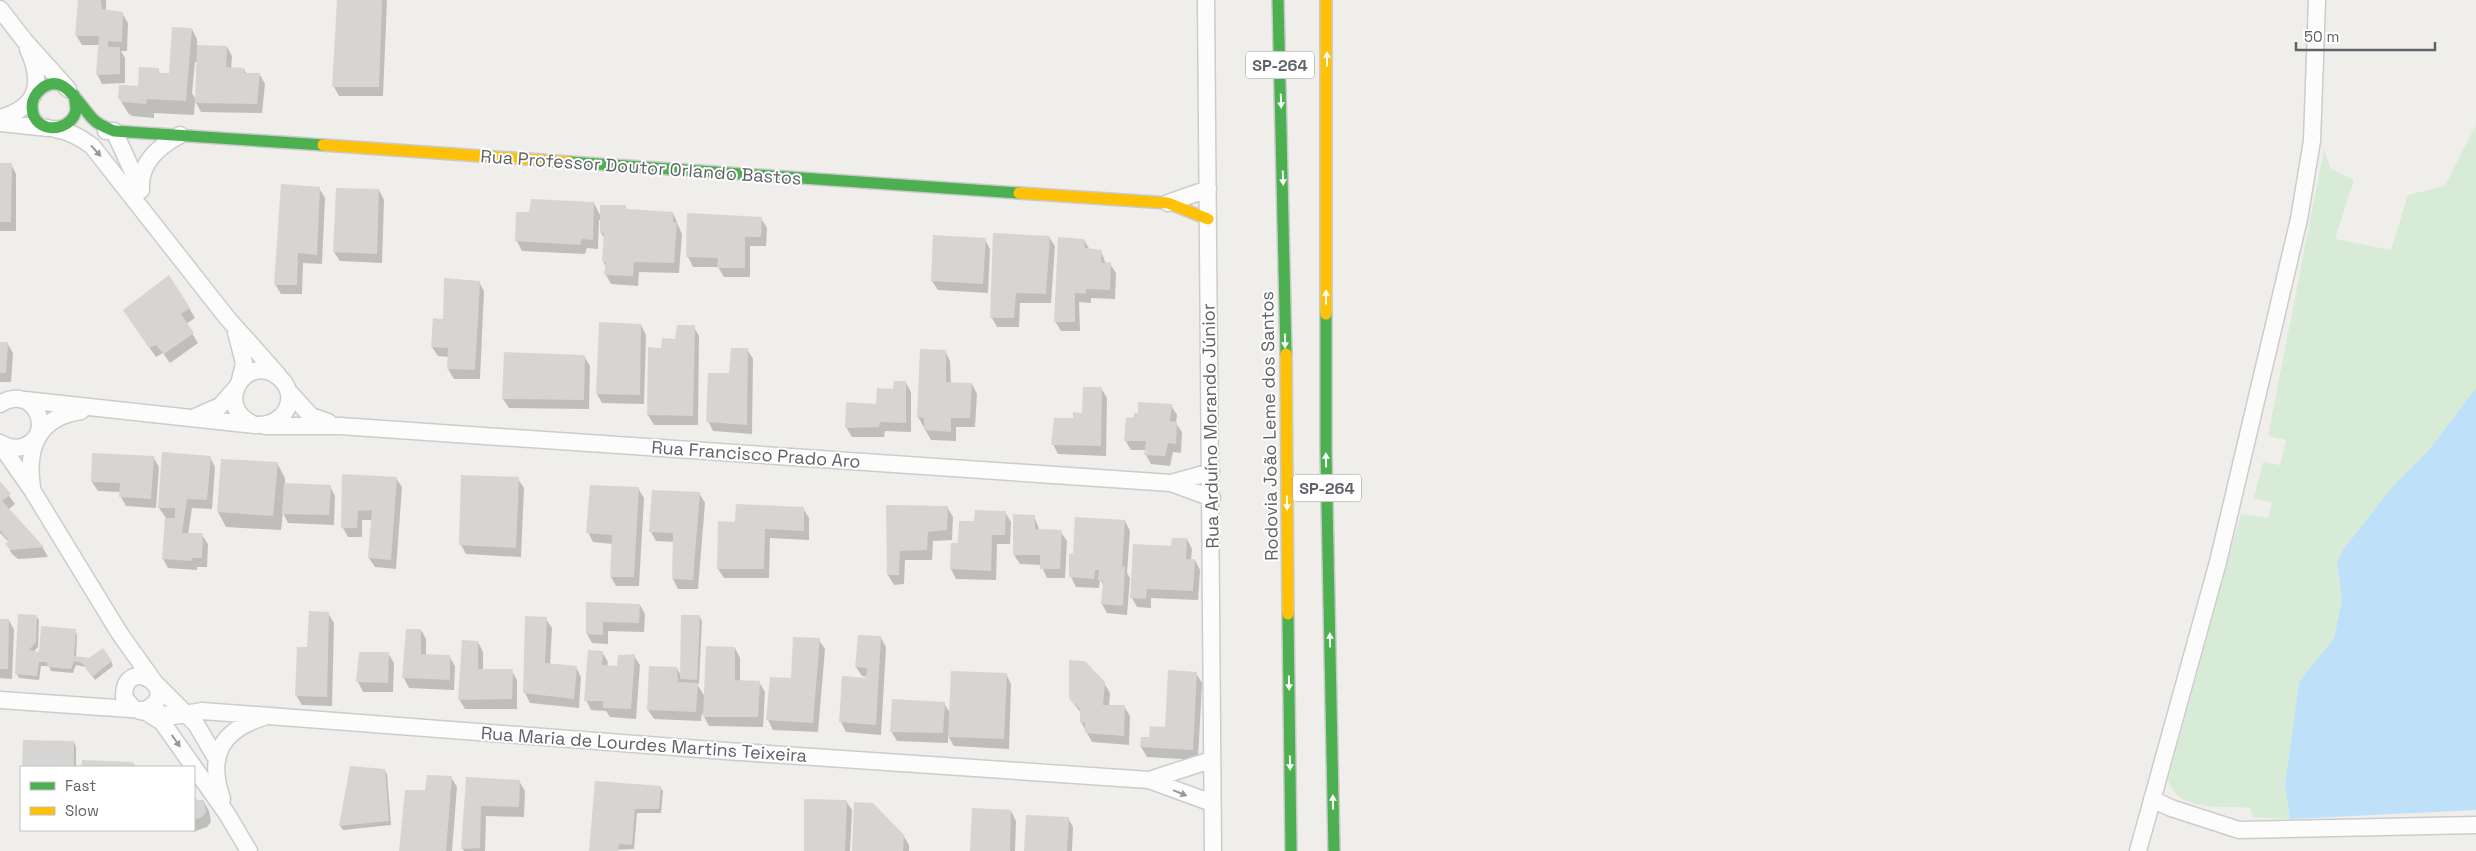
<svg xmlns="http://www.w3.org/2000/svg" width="2476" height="851" font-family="'Space Grotesk',sans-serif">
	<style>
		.green { fill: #d8ebd6 }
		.water { fill: #bfe0f9 }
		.shadow { fill: #0003; fill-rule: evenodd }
		.building { fill: #d6d5d3 }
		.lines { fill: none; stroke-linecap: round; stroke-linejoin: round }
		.street-casing { stroke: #cbcccc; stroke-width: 19 }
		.fast-casing { stroke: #cacacb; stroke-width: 14 }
		.slow-casing { stroke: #cacacb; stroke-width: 14 }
		.street { stroke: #fdfcfc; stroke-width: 16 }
		.fast { stroke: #4caf50; stroke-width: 11 }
		.slow { stroke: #ffc107; stroke-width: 11 }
		.oneway { fill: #f6fbf6 }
		.oneway2 { fill: #96999c }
		.labels { text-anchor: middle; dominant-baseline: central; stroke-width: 4; stroke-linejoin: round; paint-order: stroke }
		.shield { fill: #fff; stroke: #8f9295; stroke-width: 1 }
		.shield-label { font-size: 16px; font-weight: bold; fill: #5f6368 }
		.street-label { font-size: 18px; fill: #5f6368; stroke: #fff }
	</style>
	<rect width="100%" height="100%" fill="#efeeea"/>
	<path class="green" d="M2476 125V388L2428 451 2393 486 2342 551 2337 562 2342 599 2334 638 2299 682 2285 785 2290 819 2253 817 2250 808C2223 806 2177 812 2168 780L2241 514 2268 518 2272 503 2254 498 2263 462 2280 465 2286 440 2268 436 2324 150 2331 169 2354 180 2335 239 2391 250 2408 195 2445 186Z"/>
	<path class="water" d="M2476 388V810L2290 819 2285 785 2299 682 2334 638 2342 599 2337 562 2342 551 2393 486 2428 451Z"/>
	<path class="shadow" d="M80 0H106V11L122 13 128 23 127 51H121L125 58V83L102 84 97 74 100 45H82L76 35Z
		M338 0H387L383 96H339L334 87Z
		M192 29 197 39V46L227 47 232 56 231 69H244L247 75H260L265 84 262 113 201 112 195 101 194 115 154 113V118L132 116 128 113 119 98 140 88 158 70 161 74H170ZM195 62H197L196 100 192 93Z
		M11 164 16 174V231H0V165Z
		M319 188 325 198 322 264 303 263 302 294H281L275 284Z
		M379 190 384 200 382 263 340 261 334 252Z
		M594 203 601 217 625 206 628 211 673 213 682 234 679 273 639 272 638 286 611 284 606 275V267L603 261 605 239 601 233V220H599L598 249 587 248 585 254 522 251 517 241V213L531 214Z
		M761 218 767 228 766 246H750V277H724L718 267H693L688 257Z
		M1049 237 1055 246 1051 303H1020L1019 327H997L992 318Z
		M985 239 990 249 988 293 938 290 932 281Z
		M1084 240 1090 250 1101 251 1106 264H1110L1116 273 1115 299 1091 298V303L1079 302 1080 331H1061L1055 321Z
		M479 282 484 291 480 379H454L448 369 449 357 438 356 432 347 444 320Z
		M189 308 195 318 186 324 198 343 170 363 163 353 156 357 130 320Z
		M641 325 646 335 644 404 602 403 597 394Z
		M694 327 699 336 698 425H654L648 415 650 348 662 350Z
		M0 343H7L13 353 11 382H0Z
		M747 349 753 359 752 434 713 431 708 421 731 374Z
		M945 351 950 361 951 384H972L977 394 975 427H956V441L931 440 918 417Z
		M584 356 590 366 589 409 509 408 503 399Z
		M906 383 911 392V432L885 431 884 437H852L846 427Z
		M1101 388 1107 398 1106 456 1058 454 1053 444 1074 420 1083 414Z
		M1171 405 1177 415 1176 423 1182 432 1181 453 1173 452 1170 466 1151 464 1146 455V450H1131L1125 440 1139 414Z
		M163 454 210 457 215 467 212 509 192 508 188 535H202L208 544 207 567H197V570L168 568 163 559 166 518 159 508Z
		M153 457 159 467 156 508 126 506 121 497V492L98 491 92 482Z
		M277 463 285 478V484L330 486 335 496 334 525 288 523 283 513 281 530 226 527 218 512Z
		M344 476 396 478 402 487 396 569 375 567 369 558 372 520H362V537H348L343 528Z
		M518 479 524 488 521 557 466 554 461 545Z
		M0 483 15 504 8 510 43 548 48 557 18 559 12 554 7 544 9 542 0 533Z
		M638 488 644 498 639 586H616L611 577 612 544 593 542 588 532Z
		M699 493 705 503 698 589H678L673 579 674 542 656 541 651 532Z
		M887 506 947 507 953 517 952 540 933 541 932 560H905L904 584 894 585 888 575Z
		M803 508 809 518V540L770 538 769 578H724L718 569 736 523Z
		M1005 512 1011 522 1010 544H997L996 580 956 579 951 569 952 544H959L975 522Z
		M1034 516 1040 531 1061 532 1067 541 1065 578H1047L1041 565 1020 564 1014 555Z
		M1125 521 1130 531 1127 573 1130 578 1127 615 1107 613 1102 604 1104 586 1100 580 1099 588 1076 587 1071 577Z
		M1187 539 1192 549 1191 560H1195L1200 570 1198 600 1151 598V608L1137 607 1132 598 1172 547Z
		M587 603 640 605 645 614 644 632 608 631V644L592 643 587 634Z
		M328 613 334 623 332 706 302 705 296 695Z
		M36 616 39 620 38 647 33 652 40 653 75 630 77 635 76 657 111 661 113 666 95 680 86 667 76 665 73 673 51 671 49 666H41L39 680 19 678 16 673Z
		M699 616 702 621 699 684H697L705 697 735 648 740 658V682H759L765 692 763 727 709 726 702 713 701 721 654 719 648 710 677 668 681 676Z
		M546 619 552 628 550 665 576 667 581 677 579 708 530 703 525 693Z
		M0 620H9L14 630 12 679 0 678Z
		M407 630H421L426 639V655L449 656 455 666 454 690 409 688 404 678Z
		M881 638 886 647 881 735 846 732 841 722 867 680 868 677 862 676 856 667Z
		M819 640 825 649 818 732 773 730 768 720Z
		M478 642 483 652V670L512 671 517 680V709H465L459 699Z
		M602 652 608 662 607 667H618L634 656 640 665 636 719 610 717 606 711 591 710 586 700Z
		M360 653H388L394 663 393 692H363L358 682Z
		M1196 673 1202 683 1198 760 1147 757 1141 747 1142 738 1150 739 1166 728Z
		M1006 674 1011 684 1009 749 954 746 948 736V743L897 741 891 731 944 703 950 713Z
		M1104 683 1110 693 1109 706H1124L1130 716 1129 745 1092 742 1081 722V713L1070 699Z
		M24 741 74 742 76 747V767H23Z
		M83 761 133 763 135 767H83Z
		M351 768 384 770 387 774 391 825 343 830 340 826Z
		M451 777 457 787 452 851H401L426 792Z
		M467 779 519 781 525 791 524 817 486 816 485 851H464L462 848Z
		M596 782 660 787 663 791 661 813H637L634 849 590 851Z
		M194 797 196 801 204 802 209 811 211 822 207 827 193 832Z
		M846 801 852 810 850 851H805Z
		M1011 811 1016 821 1015 851H971Z
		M1068 818 1073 827 1072 851H1025Z
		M903 835 909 845V851H853Z"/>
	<path class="building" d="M78 0H101L102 9 123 12 122 42 108 41V47H120V74L96 75 99 36H75Z
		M337 0H382L379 87H332Z
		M172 27 192 28 186 101 147 99 146 104 122 102 118 98 119 85 138 86 139 67 159 68V73H169Z
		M197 45 227 46 226 67 244 68V73H260L257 104 195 103Z
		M0 163H12L11 222H0Z
		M281 184 320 187 317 255 298 253 297 285H274Z
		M336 188 379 189 377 254 333 252Z
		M531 199 594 202 593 240 582 239 580 245 515 241 516 212H529Z
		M600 205H626V209L673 212V222L677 223 674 263 634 262 633 276 604 275 606 262H602L604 233H600Z
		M687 213 762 217 761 237H745V268H717L718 258 686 257Z
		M993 233 1050 236 1046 294 1016 293 1014 318H990Z
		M933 235 986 238 983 284 931 281Z
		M1058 237 1084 239 1085 248 1102 250 1101 263 1111 262 1110 290 1086 289V294L1075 293V322H1054Z
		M169 275 190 308 181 314 194 333 164 354 156 345 149 348 123 310Z
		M444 278 480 281 475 370 447 369 448 348 431 347 433 318 443 319Z
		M599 322 641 324 640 395 596 394Z
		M677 325H695L693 416 647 415 648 347 661 348 662 338 675 339Z
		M0 342H8L6 373H0Z
		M731 348H748L747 425 706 422 708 373H729Z
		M920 349 946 350V382L972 383 970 418H951V432L924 430V418L917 417Z
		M504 352 585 355 584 400 502 399Z
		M894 381H906V423L880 422 879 427 845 428 846 402 876 404 877 388 893 389Z
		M1083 387H1102L1101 446 1051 445 1054 418H1073V412L1082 413Z
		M1138 402 1172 404 1170 421 1177 422 1176 444 1168 443 1165 456 1144 455 1146 441H1124L1126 418 1134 417V413H1138Z
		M162 452 211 456 207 500 187 499 182 533H203L202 558H192V561L162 559 165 518H175V508H158Z
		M92 453 154 456 151 499 119 497 120 483 91 482Z
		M221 459 278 462 273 516 217 512Z
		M342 474 397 477 391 560 368 558 372 510 358 511 357 528H341Z
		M461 475 519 477 516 548 459 545Z
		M0 481 11 494 2 501 44 547 11 550 5 544 9 541 0 530Z
		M284 483 331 485 329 515 282 514Z
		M590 485 639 487 634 577H610L612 535 586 533Z
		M652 490 700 492 693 580 672 579 673 533 649 532Z
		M736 504 804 507V531L765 529 764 569H717L718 521 735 522Z
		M886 505 948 506 947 530 928 532 927 550 900 551 899 575H887Z
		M975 510 1006 511 1005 535H992L991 571 950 569 951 543H958L959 521H974Z
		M1013 514 1035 515V529L1062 530 1060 569H1040V555H1013Z
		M1075 517 1125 520 1122 566 1125 567 1123 606 1101 604 1103 581 1098 580 1099 570H1095L1094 579 1069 577V554L1073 553Z
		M1172 538H1187L1186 559H1195L1193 591 1147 589 1146 599 1130 598 1133 544 1171 546Z
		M586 602 640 604 639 623 603 622V635L586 634Z
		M309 611 329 612 327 697 295 696 297 647H307Z
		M18 614 37 615 36 642 29 650 39 652 41 626 76 629 74 656 89 658 103 648 112 661 92 677 82 663 74 661 71 669 48 667 47 662H39L37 676 15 674Z
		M681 615H700L697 680 680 679Z
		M525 616 547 617 545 663 577 666 574 699 523 693Z
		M0 619H9L8 669H0Z
		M406 629H421V654L450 655V680L402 678Z
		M858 635 881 636 876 725 839 722 842 676 866 678 867 668 855 667Z
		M793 637 820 638 813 723 766 720 770 677 791 678Z
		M462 640 478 641V669H513L512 699 458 700Z
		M706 646 735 647V680L760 681 758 717H703Z
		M588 650 603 651 602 665 617 666 618 655 635 654 631 709 603 708V701H584Z
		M359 652H389L388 683 356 682Z
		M1069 660 1085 661 1105 682 1103 705H1125L1124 736 1085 733V723L1080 722V709L1069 699Z
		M649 666 677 667 678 682 698 683 696 712 647 710Z
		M1168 670 1197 672 1193 750 1140 747 1141 737H1149L1150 726 1165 727Z
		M951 671 1007 673 1004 739 948 737Z
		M892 699 945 702 943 733 890 732Z
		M23 740 74 741V767H22Z
		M82 760 133 762V767H81Z
		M350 766 385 769 389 821 339 826Z
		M427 775 452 776 446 851H399L405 790H425Z
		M466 777 520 780 519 807 481 806 480 848 461 849Z
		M595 781 661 786 659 809H635L632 845 619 844 618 851H589Z
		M194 795 197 800H204L206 812 202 817 194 820Z
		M804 799 847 800 845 851H804Z
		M854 802 873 803 904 835 903 851H852Z
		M972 808 1011 810 1010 851H970Z
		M1026 815 1069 817 1067 851H1024Z"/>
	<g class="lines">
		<g class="street-casing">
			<path id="street" d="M1206 0 1213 851
				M0 9 24 40 68 89
				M0 118C38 107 44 84 28 49
				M0 123 48 128
				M55 129C69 131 80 137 92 146L228 319 278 375
				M106 131H114L141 190
				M141 190C139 163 158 147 180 135
				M1168 203 1208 189
				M236 332 244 363 240 380
				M289 392 311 416 328 422
				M25 400 255 425C274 426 292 414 289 393 287 386 282 379 276 375 244 354 212 408 255 425
				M0 404C34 382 58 435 22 447 14 449 7 447 0 443
				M195 417 220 406 236 388
				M265 426H340L1171 483 1212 498
				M0 444 32 490 120 634 155 683 196 724 216 758
				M1171 483 1211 472
				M32 487C26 448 38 417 81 411
				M0 700 145 710C185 691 124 652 124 697L134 709
				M140 711 174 716 202 711 269 716 726 751 1149 780 1212 803
				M149 714 162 722 227 814 249 851
				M1149 780 1211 760
				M222 799C207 756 221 730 264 717
				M2152 799 2171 808 2239 830 2476 825
				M2138 851 2218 562 2299 219 2312 141 2317 0"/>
		</g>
		<g class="fast-casing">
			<path id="fast" d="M1278 0 1286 354
				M74 95C75 100 76 106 76 110 73 126 52 133 39 123 34 119 32 112 32 106 32 100 36 93 41 89 64 70 80 107 94 120 99 125 107 128 114 131L323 145
				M569 162 1019 193
				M1326 314V451L1334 851
				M1288 614 1291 851"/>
		</g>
		<g class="slow-casing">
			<path id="slow" d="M1326 0V314
				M323 145 569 162
				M1019 193 1168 203 1208 219
				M1286 354 1288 614"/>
		</g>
		<use href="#street" class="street"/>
		<use href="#fast" class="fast"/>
		<use href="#slow" class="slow"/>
	</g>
	<defs><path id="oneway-solid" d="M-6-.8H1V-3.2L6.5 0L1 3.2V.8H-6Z" transform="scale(1.25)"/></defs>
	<g class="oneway">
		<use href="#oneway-solid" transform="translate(1327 59) rotate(-90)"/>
		<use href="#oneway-solid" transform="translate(1281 101) rotate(88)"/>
		<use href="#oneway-solid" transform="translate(1283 178) rotate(88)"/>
		<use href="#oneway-solid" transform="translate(1326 297) rotate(-90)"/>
		<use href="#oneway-solid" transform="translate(1285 341) rotate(89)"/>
		<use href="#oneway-solid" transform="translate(1326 460) rotate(-91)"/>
		<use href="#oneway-solid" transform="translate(1287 503) rotate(89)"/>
		<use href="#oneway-solid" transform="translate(1330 640) rotate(-91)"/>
		<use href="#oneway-solid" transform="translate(1289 683) rotate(89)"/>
		<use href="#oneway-solid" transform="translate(1290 763) rotate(89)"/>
		<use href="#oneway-solid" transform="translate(1333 802) rotate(-91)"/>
	</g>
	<g class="oneway2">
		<use href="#oneway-solid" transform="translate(96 151) rotate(48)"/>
		<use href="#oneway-solid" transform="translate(176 741) rotate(55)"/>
		<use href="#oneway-solid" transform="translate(1180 793) rotate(22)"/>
	</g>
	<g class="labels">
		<g class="shield">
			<rect x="1246" y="51.5" width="68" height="27" rx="4"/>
			<rect x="1293" y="474.5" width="68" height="27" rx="4"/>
		</g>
		<g class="shield-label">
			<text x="1280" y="65">SP-264</text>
			<text x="1327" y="488">SP-264</text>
		</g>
		<g class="street-label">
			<text transform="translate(641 167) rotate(4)">Rua Professor Doutor Orlando Bastos</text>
			<text transform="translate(1210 426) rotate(-91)">Rua Arduíno Morando Júnior</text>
			<text transform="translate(1269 426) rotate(-91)">Rodovia João Leme dos Santos</text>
			<text transform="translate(756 454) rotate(4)">Rua Francisco Prado Aro</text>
			<text transform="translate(644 744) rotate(4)">Rua Maria de Lourdes Martins Teixeira</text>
		</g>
	</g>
	<rect x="20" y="766" width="175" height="65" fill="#ffffff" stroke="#bfc1c3"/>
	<rect x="30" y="782" width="25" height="8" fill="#4caf50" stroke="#bfc1c3"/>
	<text x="65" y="791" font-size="15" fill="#5f6368">Fast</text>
	<rect x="30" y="807" width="25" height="8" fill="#ffc107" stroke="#bfc1c3"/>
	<text x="65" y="816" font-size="15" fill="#5f6368">Slow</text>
	<path d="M2296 42v8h139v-8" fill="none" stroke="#5f6368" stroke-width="2.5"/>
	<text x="2304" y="42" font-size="15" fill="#5f6368" stroke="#ffffff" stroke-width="4" paint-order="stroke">50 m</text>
</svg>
